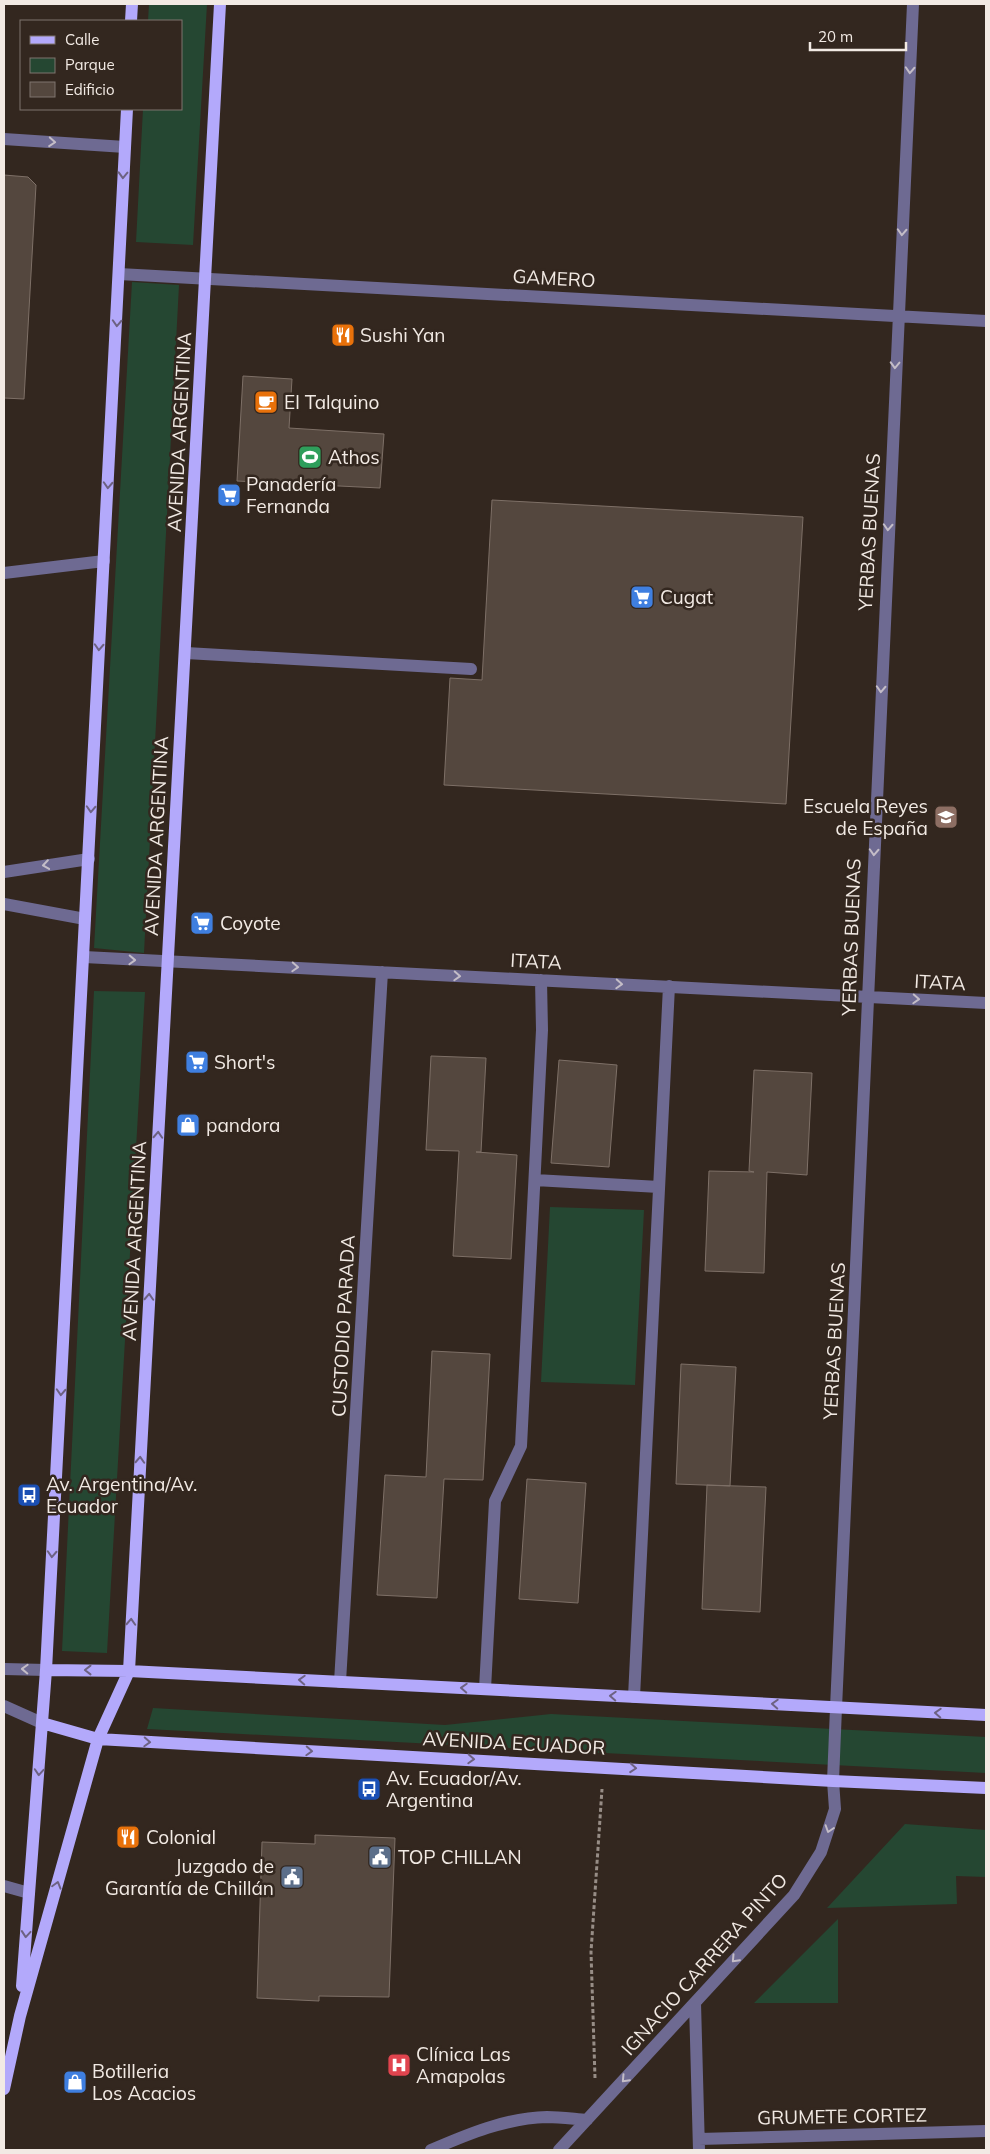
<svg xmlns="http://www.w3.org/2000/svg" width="990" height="2154" font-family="Mulish,sans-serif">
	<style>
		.green { fill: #254732 }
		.building { fill: #54473e; stroke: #7e7067 }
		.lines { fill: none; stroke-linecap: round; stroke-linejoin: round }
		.path { stroke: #978d86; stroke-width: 3; stroke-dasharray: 4 2.5; stroke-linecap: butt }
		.minor { stroke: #6e6a92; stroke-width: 12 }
		.major { stroke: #b3a9fb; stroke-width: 12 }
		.oneway { stroke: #c4bdc7 }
		.oneway2 { stroke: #6d6282 }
		.labels { text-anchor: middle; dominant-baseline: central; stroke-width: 5; stroke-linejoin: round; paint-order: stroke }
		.street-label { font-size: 19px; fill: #f2eae4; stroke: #33271f }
		.poi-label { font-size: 19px; fill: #f2eae4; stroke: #33271f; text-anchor: start }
	</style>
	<rect width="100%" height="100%" fill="#33271f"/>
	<path class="green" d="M149 4H207L193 245 136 242 143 109H181V21H148Z
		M132 282 179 285 144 953 94 948Z
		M94 991 145 992 107 1653 62 1651Z
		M550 1207 644 1210 635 1385 541 1382Z
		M153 1708 445 1725 551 1714 986 1737V1773L147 1729Z
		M905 1824 986 1830V1877L956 1876 957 1904 827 1908Z
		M838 1919V2003H754Z"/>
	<path class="building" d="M4 175 28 177 36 185 24 399 4 398Z
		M243 376 292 379 289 428 384 434 380 488 237 481Z
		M492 500 803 517 786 804 444 785 450 678 482 680Z
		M431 1056 486 1058 481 1152H476L517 1155 511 1259 453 1256 459 1151 426 1150Z
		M559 1060 617 1065 609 1167 551 1163Z
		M754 1070 812 1073 807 1175 767 1172 764 1273 705 1271 709 1171 754 1172 749 1171Z
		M432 1351 490 1354 483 1480 444 1479 437 1598 377 1595 385 1475 426 1477Z
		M681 1364 736 1367 730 1486 676 1484Z
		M527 1479 586 1483 578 1603 519 1599Z
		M707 1485 766 1487 760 1612 702 1609Z
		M315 1835 395 1838 389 1997 319 1996V2001L257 1998 262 1842 315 1844Z"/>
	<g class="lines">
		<path class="path" d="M595 2078 591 1952 602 1789"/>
		<path class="minor" d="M4 139 125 147
			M119 274 986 321
			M4 573 104 561
			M186 653 471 669
			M4 872 89 859
			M4 904 85 919
			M84 957 986 1003
			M535 1180 659 1187
			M4 1669 46 1670
			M340 1682 382 972
			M485 1689 495 1501 521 1446 542 1030 541 980
			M634 1697 669 986
			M4 1706 42 1723
			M4 1886 29 1893
			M695 2003 699 2150
			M699 2139 986 2131
			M431 2150C468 2134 506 2118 547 2117 560 2117 574 2119 587 2120
			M559 2150 794 1895 821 1852 835 1809 833 1781 836 1708 913 4"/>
		<path class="major" d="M131 21 132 4
			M46 1670 129 1671 986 1715
			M42 1723 98 1739 833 1781 986 1788
			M22 1986 46 1670 127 109
			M4 2089 20 2016 98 1739 129 1671 220 4"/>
	</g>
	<defs><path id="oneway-chevron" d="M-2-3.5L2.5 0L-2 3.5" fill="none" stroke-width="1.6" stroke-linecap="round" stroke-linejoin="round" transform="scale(1.25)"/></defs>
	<g class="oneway">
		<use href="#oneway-chevron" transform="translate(910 70) rotate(93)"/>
		<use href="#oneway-chevron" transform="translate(52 142) rotate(4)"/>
		<use href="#oneway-chevron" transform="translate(902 232) rotate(93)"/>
		<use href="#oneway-chevron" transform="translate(895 365) rotate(92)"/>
		<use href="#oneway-chevron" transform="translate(888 527) rotate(93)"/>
		<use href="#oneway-chevron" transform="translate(881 689) rotate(93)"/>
		<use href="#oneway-chevron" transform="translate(874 852) rotate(93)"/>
		<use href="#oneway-chevron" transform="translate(46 865) rotate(172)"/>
		<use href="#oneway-chevron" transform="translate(132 960) rotate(2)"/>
		<use href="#oneway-chevron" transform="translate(295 967) rotate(3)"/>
		<use href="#oneway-chevron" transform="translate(457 976) rotate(3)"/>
		<use href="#oneway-chevron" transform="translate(619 984) rotate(3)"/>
		<use href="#oneway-chevron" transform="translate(916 999) rotate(3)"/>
		<use href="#oneway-chevron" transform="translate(25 1669) rotate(-178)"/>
		<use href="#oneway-chevron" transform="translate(829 1829) rotate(108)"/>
		<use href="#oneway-chevron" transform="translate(735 1959) rotate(133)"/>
		<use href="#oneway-chevron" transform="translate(625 2079) rotate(133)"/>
	</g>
	<g class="oneway2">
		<use href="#oneway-chevron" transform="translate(123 175) rotate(92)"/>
		<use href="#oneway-chevron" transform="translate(117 323) rotate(93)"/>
		<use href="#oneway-chevron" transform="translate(108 485) rotate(93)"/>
		<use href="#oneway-chevron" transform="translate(99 647) rotate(93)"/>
		<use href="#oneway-chevron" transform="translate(91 809) rotate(93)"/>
		<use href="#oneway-chevron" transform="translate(158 1135) rotate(-87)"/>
		<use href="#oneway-chevron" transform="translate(149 1297) rotate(-87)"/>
		<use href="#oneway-chevron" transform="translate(61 1392) rotate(93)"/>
		<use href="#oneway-chevron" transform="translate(140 1460) rotate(-87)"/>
		<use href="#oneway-chevron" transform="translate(52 1554) rotate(93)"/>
		<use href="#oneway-chevron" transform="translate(131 1622) rotate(-87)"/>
		<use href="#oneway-chevron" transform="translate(88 1670) rotate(-180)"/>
		<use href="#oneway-chevron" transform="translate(302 1680) rotate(-177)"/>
		<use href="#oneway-chevron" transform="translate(464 1688) rotate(-177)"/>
		<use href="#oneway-chevron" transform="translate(613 1696) rotate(-177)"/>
		<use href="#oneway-chevron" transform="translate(775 1704) rotate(-177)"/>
		<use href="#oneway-chevron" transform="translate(938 1713) rotate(-177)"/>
		<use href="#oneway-chevron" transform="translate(147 1742) rotate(3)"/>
		<use href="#oneway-chevron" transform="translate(309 1751) rotate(3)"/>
		<use href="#oneway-chevron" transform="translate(471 1759) rotate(3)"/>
		<use href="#oneway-chevron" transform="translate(633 1768) rotate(4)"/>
		<use href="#oneway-chevron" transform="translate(39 1772) rotate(94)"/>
		<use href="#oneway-chevron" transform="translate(57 1885) rotate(-74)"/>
		<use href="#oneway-chevron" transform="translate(26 1934) rotate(95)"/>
	</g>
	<defs>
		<g id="restaurant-square" transform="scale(1.25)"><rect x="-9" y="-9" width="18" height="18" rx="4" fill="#e8710a" stroke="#33271f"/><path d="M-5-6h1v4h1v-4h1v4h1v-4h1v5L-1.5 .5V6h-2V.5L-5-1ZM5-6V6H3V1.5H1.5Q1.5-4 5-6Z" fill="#fff"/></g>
		<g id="cafe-square" transform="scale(1.25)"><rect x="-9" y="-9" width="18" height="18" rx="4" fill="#e8710a" stroke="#33271f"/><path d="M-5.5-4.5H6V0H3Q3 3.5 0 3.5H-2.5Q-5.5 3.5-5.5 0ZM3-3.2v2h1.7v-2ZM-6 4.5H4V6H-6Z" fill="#fff"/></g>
		<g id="stadium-square" transform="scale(1.25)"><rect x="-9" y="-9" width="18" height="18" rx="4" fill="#2e9e5b" stroke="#33271f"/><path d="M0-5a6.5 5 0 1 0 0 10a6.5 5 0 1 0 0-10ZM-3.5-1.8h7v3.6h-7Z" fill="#fff"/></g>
		<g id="supermarket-square" transform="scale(1.25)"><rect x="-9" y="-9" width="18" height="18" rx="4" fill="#3f7fe0" stroke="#33271f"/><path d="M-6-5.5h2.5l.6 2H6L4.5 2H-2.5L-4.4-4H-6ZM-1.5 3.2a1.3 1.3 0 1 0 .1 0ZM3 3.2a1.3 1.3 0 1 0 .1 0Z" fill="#fff"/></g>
		<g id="school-square" transform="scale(1.25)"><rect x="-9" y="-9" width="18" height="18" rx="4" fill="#8d6e63" stroke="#33271f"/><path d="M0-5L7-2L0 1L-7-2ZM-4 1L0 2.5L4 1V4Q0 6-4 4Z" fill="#fff"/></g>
		<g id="shop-square" transform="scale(1.25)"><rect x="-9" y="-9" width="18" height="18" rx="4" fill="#3f7fe0" stroke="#33271f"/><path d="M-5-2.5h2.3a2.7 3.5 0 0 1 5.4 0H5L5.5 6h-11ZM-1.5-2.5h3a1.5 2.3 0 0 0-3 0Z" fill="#fff"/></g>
		<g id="bus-square" transform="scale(1.25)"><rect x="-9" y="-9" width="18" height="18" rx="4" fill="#1a4fb4" stroke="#33271f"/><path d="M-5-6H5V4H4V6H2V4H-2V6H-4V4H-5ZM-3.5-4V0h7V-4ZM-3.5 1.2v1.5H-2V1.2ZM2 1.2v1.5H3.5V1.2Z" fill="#fff"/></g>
		<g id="civic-square" transform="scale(1.25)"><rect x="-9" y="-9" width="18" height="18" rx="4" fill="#5c6f8a" stroke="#33271f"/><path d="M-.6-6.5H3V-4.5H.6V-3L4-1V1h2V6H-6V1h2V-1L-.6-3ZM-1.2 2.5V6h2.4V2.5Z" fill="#fff"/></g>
		<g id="hospital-square" transform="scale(1.25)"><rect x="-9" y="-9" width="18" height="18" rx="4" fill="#e0444e" stroke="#33271f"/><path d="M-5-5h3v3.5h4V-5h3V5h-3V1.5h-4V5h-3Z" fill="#fff"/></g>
	</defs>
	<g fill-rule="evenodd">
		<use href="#restaurant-square" x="343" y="335"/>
		<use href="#cafe-square" x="266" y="402"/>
		<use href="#stadium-square" x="310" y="457"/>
		<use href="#supermarket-square" x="229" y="495"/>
		<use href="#supermarket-square" x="642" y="597"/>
		<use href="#school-square" x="946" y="817"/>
		<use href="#supermarket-square" x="202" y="923"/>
		<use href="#supermarket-square" x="197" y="1062"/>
		<use href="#shop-square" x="188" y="1125"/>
		<use href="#bus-square" x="29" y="1495"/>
		<use href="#bus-square" x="369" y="1789"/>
		<use href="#restaurant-square" x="128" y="1837"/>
		<use href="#civic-square" x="380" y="1857"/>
		<use href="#civic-square" x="292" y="1877"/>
		<use href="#hospital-square" x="399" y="2065"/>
		<use href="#shop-square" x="75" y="2082"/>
	</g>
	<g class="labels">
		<g class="street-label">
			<text transform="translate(554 278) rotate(3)">GAMERO</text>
			<text transform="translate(179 432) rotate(-87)">AVENIDA ARGENTINA</text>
			<text transform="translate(869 532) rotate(-87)">YERBAS BUENAS</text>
			<text transform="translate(156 836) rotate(-87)">AVENIDA ARGENTINA</text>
			<text transform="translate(851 937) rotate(-88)">YERBAS BUENAS</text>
			<text transform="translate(536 961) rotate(3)">ITATA</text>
			<text transform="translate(940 982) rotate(3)">ITATA</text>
			<text transform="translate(134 1241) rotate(-87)">AVENIDA ARGENTINA</text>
			<text transform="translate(343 1326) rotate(-87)">CUSTODIO PARADA</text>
			<text transform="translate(834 1341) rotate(-87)">YERBAS BUENAS</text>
			<text transform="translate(514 1743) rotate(3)">AVENIDA ECUADOR</text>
			<text transform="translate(704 1964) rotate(-48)">IGNACIO CARRERA PINTO</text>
			<text transform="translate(842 2116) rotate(-1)">GRUMETE CORTEZ</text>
		</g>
		<g class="poi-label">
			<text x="360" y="335">Sushi Yan</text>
			<text x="284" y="402">El Talquino</text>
			<text x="328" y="457">Athos</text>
			<text x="246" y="484">Panadería<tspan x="246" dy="22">Fernanda</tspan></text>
			<text x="660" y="597">Cugat</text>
			<text x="928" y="806" text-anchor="end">Escuela Reyes<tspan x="928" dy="22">de España</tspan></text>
			<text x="220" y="923">Coyote</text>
			<text x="214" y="1062">Short's</text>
			<text x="206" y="1125">pandora</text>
			<text x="46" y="1484">Av. Argentina/Av.<tspan x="46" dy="22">Ecuador</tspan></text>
			<text x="386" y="1778">Av. Ecuador/Av.<tspan x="386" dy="22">Argentina</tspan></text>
			<text x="146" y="1837">Colonial</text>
			<text x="398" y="1857">TOP CHILLAN</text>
			<text x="274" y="1866" text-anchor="end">Juzgado de<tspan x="274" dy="22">Garantía de Chillán</tspan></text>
			<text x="416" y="2054">Clínica Las<tspan x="416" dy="22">Amapolas</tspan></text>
			<text x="92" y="2071">Botilleria<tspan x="92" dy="22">Los Acacios</tspan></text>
		</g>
	</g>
	<rect width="990" height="2154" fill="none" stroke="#f2eae4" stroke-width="10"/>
	<rect x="20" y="20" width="162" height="90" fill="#33271f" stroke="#7f756e"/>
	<rect x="30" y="36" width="25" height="8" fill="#b3a9fb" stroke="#7f756e"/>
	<text x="65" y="45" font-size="15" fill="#f2eae4">Calle</text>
	<rect x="30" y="58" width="25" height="15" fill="#254732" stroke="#7f756e"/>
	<text x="65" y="70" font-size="15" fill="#f2eae4">Parque</text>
	<rect x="30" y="82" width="25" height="15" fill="#54473e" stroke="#7f756e"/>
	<text x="65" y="95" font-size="15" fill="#f2eae4">Edificio</text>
	<path d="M810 42v8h96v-8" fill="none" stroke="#f2eae4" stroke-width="2.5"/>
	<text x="818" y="42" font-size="15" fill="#f2eae4" stroke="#33271f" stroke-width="4" paint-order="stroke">20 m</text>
</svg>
